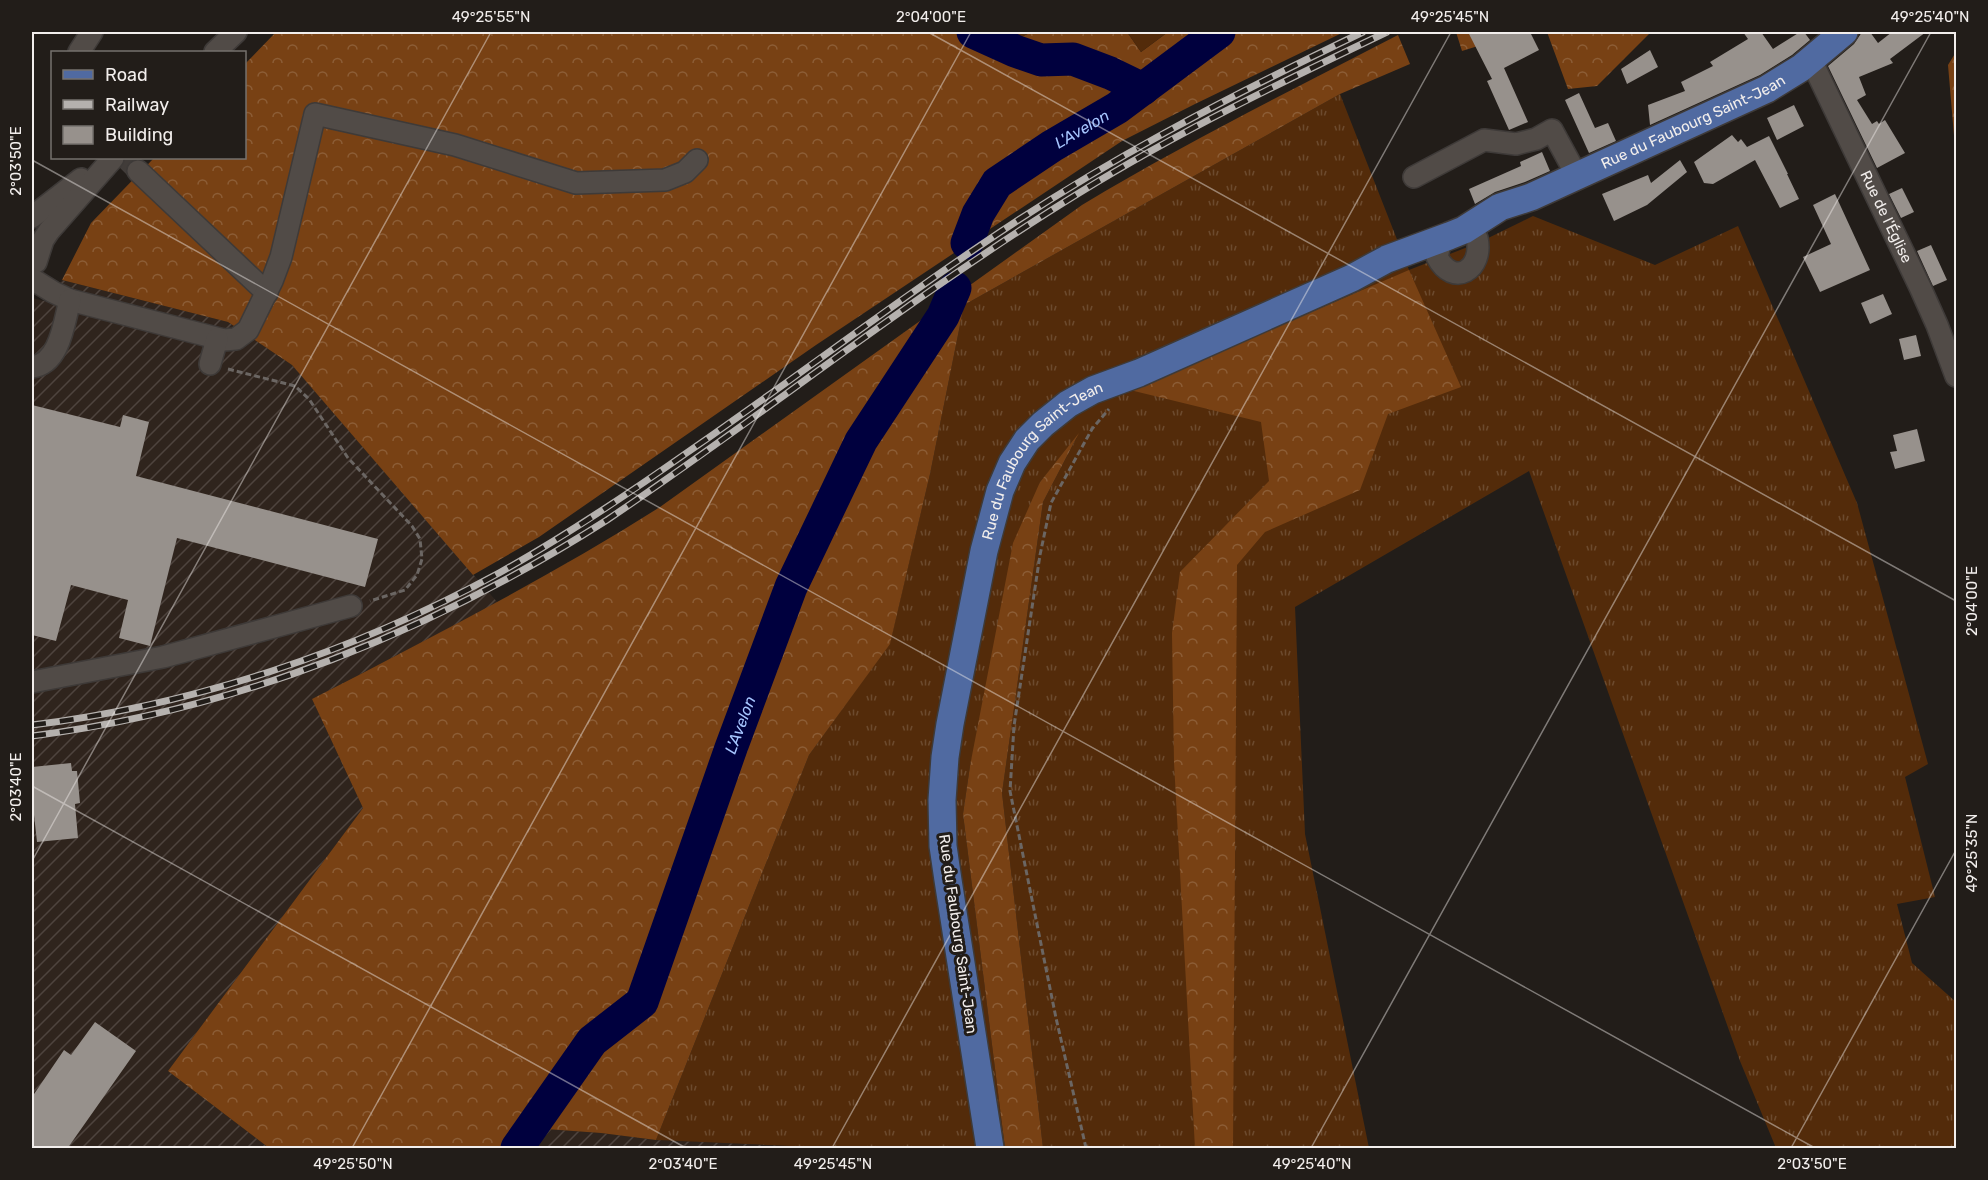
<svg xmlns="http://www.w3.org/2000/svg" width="1988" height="1180" font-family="Rubik,sans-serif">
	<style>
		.industrial { fill: url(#industrial-furrows) }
		.grass { fill: url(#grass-tufts) }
		.forest { fill: url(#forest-crowns) }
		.green { fill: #532b0a }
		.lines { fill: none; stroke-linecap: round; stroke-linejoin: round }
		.river { stroke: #00003e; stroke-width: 33 }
		.building { fill: #97918c }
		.minor-tunnel { stroke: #413c39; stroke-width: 21; stroke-dasharray: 21 10; stroke-linecap: butt }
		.minor-casing { stroke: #3e3a38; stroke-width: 24 }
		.major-casing { stroke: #3e3a38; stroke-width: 30 }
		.path { stroke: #6b6663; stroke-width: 3; stroke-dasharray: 6 3; stroke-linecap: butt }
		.minor { stroke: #514b47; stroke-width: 21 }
		.major { stroke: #506aa1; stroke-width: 27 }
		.rail-casing { stroke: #b5b1ae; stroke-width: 7 }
		.rail { stroke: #221d19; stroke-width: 4.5; stroke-dasharray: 14; stroke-linecap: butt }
		.ticks { fill: none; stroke: #f2eeec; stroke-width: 1.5; stroke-opacity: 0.45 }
		.labels { text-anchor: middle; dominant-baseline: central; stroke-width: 6; stroke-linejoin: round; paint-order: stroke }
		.street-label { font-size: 15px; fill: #f2eeec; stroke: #221d19 }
		.water-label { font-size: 16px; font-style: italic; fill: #a6c5ff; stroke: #221d19 }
		.neatline { fill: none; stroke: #f2eeec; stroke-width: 2 }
		.ticks-label { font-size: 15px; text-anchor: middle; fill: #f2eeec }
	</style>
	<defs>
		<pattern id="industrial-furrows" width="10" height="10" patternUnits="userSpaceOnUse" patternTransform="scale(1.5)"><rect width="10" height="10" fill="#2f241d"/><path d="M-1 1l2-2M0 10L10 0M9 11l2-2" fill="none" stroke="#4e443e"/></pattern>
		<pattern id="grass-tufts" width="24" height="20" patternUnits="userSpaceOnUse" patternTransform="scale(1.5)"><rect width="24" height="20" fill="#532b0a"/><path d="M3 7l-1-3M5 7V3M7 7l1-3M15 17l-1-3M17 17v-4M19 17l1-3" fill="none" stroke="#6c4a2e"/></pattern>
		<pattern id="forest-crowns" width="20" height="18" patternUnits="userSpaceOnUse" patternTransform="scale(1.5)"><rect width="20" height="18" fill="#784114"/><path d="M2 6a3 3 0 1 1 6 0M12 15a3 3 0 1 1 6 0" fill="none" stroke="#8c5d36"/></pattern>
	</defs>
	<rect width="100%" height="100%" fill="#221d19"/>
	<path class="industrial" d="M62 280 228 322 292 365 498 603 312 699 363 808 168 1071 269 1148H32V298L48 302Z
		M531 1128 601 1133 656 1140 836 1148H515Z"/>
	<path class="grass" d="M1340 94 1409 270 1478 243 1533 216 1655 265 1738 226 1857 503 1928 764 1905 777 1935 897 1897 904 1912 963 1956 1002V1148H1776L1740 1061 1529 471 1295 607 1305 834 1369 1148H1043L1002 793 1043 502 1077 437 1040 482 970 766 963 814 1005 1148H836L656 1140 809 755 890 643 930 474 964 305Z"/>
	<path class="forest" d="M276 32H958L995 49 1032 32H1127L1141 52 1168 32H1344L1195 104 1122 141 816 345 539 537 473 575 292 365 228 322 62 280 91 223 154 158H244L245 64Z
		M1456 32H1523L1462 51Z
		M1547 32H1651L1597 86 1568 89Z
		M1398 35 1410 64 1340 94 964 305 930 474 890 644 809 755 656 1140 601 1133 531 1128 515 1148H269L168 1071 363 808 312 699C430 638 548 578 660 507L1082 205C1185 143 1292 90 1398 35Z
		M1956 52V159L1948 65Z
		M1409 270 1461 387 1388 414 1360 490 1265 532 1237 565 1233 1148H1195L1174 762 1172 633 1180 572 1269 481 1261 422 1130 390Z
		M1079 433 1043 502 1002 793 1043 1148H1005L963 814 970 766 1013 543 1040 482Z"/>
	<path class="green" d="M958 32H1032L995 49Z
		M1127 32H1168L1141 52Z"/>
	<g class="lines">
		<g class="river">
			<path d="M973 32 1015 51 1041 60 1073 59 1110 73 1143 89"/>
			<path id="s1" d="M967 243 978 214 997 183 1052 146 1117 108 1219 32"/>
			<path id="s2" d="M517 1148 592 1041 642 1002 731 748 791 587 861 441 943 316 955 288"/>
		</g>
	</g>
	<path class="building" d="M1468 32H1530L1539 50 1504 68 1528 122 1509 130 1487 81 1492 79Z
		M1743 32H1761L1773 49 1800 32H1804L1810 40 1792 55 1760 75 1650 125 1648 105 1685 91 1681 82 1713 66 1710 62 1748 39Z
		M1862 32H1870L1878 43 1892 32H1926L1890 59 1893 63 1859 77 1866 95 1857 100 1872 124 1877 121 1879 124 1885 120 1905 153 1877 168 1828 66 1854 44Z
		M1650 50 1658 67 1627 84 1621 69Z
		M1579 93 1595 128 1608 123 1616 141 1589 153 1565 100Z
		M1794 105 1804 126 1777 140 1767 118Z
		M1732 135 1738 142 1741 139 1747 147 1769 136 1788 174H1787L1799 199 1780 208 1755 160 1713 184 1704 183 1694 162Z
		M1542 152 1550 171 1525 182 1495 192 1475 204 1469 189 1521 166 1520 162Z
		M1680 160 1687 172 1647 205 1614 221 1602 194 1648 175 1651 183Z
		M1902 188 1914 212 1901 218 1889 194Z
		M1835 194 1870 270 1820 292 1803 257 1831 244 1813 205Z
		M1931 245 1947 280 1933 286 1917 251Z
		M1883 294 1892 314 1870 324 1861 303Z
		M1916 335 1921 356 1904 360 1899 339Z
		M32 405 120 427 123 415 149 422 136 476 378 539 365 587 177 538 150 646 119 638 128 600 71 585 56 641 32 635Z
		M1917 429 1925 461 1895 469 1890 452 1897 451 1893 435Z
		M71 763 72 771H77L80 803 75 804 78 838 37 842 34 815H32V767Z
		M95 1022 136 1051 67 1149H32V1097L64 1050 71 1055Z"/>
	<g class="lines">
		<path class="minor-tunnel" d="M125 158 138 171"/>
		<g class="minor-casing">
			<g id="minor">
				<path d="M79 52 92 32"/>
				<path d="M215 52 236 32"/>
				<path id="s3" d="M1811 60 1920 287 1937 325 1956 376"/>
				<path d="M138 171 267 293"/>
				<path d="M1414 177 1484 140 1516 144 1536 139 1552 130 1577 176"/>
				<path d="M32 217 81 179"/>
				<path d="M1446 238 1440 244 1437 257C1453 288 1484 270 1477 238"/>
				<path d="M36 262 43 240 49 231 113 158"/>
				<path d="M32 279 53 292 70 300 224 340 236 339 248 330 272 281 281 257 315 114 455 145 576 183 665 180 685 172 697 160"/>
				<path d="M210 364 217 339"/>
				<path d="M32 367C60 364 64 322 70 300"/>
				<path d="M32 682 163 657 351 606"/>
			</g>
		</g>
		<g class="major-casing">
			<g id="major">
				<path id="s4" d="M990 1148 948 880 943 846 942 800 945 757 950 724 984 551 1000 491 1012 463 1027 440 1043 424 1068 404 1093 390 1139 373 1352 278 1387 259 1449 236 1464 230 1500 207 1531 197 1767 89 1801 68 1844 32"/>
			</g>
		</g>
		<path class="path" d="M228 369 295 386 309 399 348 458 412 526 420 539 422 559 417 575 405 590 370 601
			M1086 1148 1056 1018 1010 791 1014 726 1040 555 1051 503 1092 429 1109 409"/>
		<use href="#minor" class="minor"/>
		<use href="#major" class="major"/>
		<g class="rail-casing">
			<path id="rail" d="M32 725C195 705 355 651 499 573 564 537 625 496 685 454 784 386 879 314 978 247 1100 163 1230 96 1363 32
				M32 736C237 710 433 631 607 520 766 413 916 293 1079 193 1178 132 1282 82 1387 32"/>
		</g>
		<use href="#rail" class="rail"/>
	</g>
	<path class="ticks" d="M928 32 1956 601M32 160 1815 1148M32 786 686 1148M32 861 491 32M352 1148 971 32M832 1148 1451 32M1311 1148 1931 32M1791 1148 1956 850"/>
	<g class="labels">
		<g class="street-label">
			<text stroke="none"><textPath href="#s4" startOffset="1466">Rue du Faubourg Saint-Jean</textPath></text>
			<text stroke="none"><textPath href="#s3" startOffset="174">Rue de l'Église</textPath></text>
			<text stroke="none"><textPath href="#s4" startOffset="717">Rue du Faubourg Saint-Jean</textPath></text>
			<text transform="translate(958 934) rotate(82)">Rue du Faubourg Saint-Jean</text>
		</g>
		<g class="water-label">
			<text stroke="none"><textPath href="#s1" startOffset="168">L'Avelon</textPath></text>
			<text stroke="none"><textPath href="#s2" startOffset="488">L'Avelon</textPath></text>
		</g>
	</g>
	<rect width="1988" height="1180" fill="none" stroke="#221d19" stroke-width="66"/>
	<rect x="51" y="51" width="195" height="108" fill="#221d19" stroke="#75716d" stroke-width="1.5"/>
	<rect x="63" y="70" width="30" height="9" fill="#506aa1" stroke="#75716d" stroke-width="1.5"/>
	<text x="105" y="81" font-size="18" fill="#f2eeec">Road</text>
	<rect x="63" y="100" width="30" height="9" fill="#b5b1ae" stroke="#75716d" stroke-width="1.5"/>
	<text x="105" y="111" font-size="18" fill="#f2eeec">Railway</text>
	<rect x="63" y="126" width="30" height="18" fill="#97918c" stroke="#75716d" stroke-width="1.5"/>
	<text x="105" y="141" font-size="18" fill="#f2eeec">Building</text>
	<rect x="33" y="33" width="1922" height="1114" class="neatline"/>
	<g class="ticks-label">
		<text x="491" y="22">49°25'55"N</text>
		<text x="931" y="22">2°04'00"E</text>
		<text x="1450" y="22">49°25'45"N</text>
		<text x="1930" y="22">49°25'40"N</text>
		<text transform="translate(16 161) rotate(-90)" y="5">2°03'50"E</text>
		<text transform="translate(1972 601) rotate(-90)" y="5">2°04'00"E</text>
		<text transform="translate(16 787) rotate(-90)" y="5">2°03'40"E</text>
		<text transform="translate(1972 853) rotate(-90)" y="5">49°25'35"N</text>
		<text x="353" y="1169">49°25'50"N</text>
		<text x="683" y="1169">2°03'40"E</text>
		<text x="833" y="1169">49°25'45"N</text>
		<text x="1312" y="1169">49°25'40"N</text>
		<text x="1812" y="1169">2°03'50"E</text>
	</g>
</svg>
